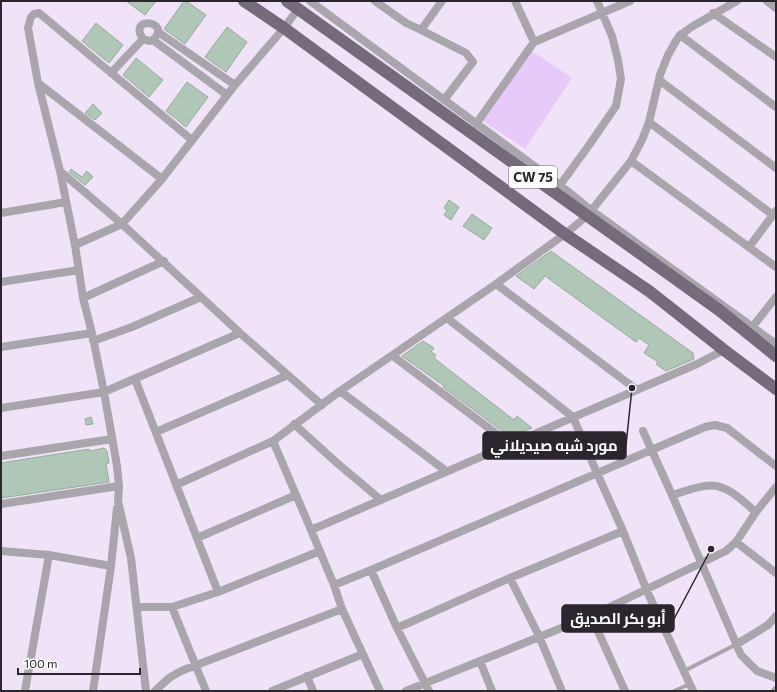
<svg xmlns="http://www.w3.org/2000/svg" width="777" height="692" font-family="Commissioner,Cairo,sans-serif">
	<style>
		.green { fill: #e7caf9 }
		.building { fill: #b0c6b7; stroke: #96ac9d }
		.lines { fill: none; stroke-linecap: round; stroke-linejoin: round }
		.service { stroke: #aaa4ad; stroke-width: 4 }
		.minor { stroke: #aaa4ad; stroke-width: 8 }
		.primary { stroke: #756b7b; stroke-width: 12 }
		.labels { text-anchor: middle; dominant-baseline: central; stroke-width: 4; stroke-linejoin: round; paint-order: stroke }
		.shield { fill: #fff; stroke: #6b676d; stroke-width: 1 }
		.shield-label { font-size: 13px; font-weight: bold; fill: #2b262e }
		.leader { fill: none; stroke: #2b262e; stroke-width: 1.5 }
		.callout-dot { fill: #2b262e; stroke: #fff; stroke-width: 1.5 }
		.callout { fill: #2b262e; stroke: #2b262e; stroke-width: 1.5 }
		.callout-label { font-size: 15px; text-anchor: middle; font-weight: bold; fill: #fff }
	</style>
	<rect width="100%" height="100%" fill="#f0e3f8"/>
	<path class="green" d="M532 51 572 78 525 149 482 120Z"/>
	<path class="building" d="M126 1H156L145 15Z
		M184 1H186L206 15 185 44 164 29Z
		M96 23 123 45 109 63 82 41Z
		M227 27 247 42 226 72 205 57Z
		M136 58 163 80 149 97 123 75Z
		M187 82 208 97 186 127 166 111Z
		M93 104 102 113 95 120 85 113Z
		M71 169 82 177 87 171 93 177 85 185 69 172Z
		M449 200 459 207 451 220 444 215 447 210 444 208Z
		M472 214 492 228 484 240 463 226Z
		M551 251 693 353 694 359 666 371 656 364 658 362 644 353 649 345 639 338 636 342 545 276 534 289 516 276Z
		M423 341 434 348 431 352 436 355 434 358 514 420 517 416 532 428 510 437 443 387 444 386 402 356Z
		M91 417 93 424 86 425 85 419Z
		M104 448 107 451 109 463 106 464 109 482 1 498V463L89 449 90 451Z"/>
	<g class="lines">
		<path class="service" d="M684 671 737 644
			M674 691 690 684"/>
		<path class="minor" d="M310 1 560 185 591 210 776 344
			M375 1 406 23 421 30 442 1
			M515 1 534 42
			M767 1 776 8
			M713 13 776 57
			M421 30 466 53 473 62 444 100
			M158 32 235 85
			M680 35 776 107
			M153 40C173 21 127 15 143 39L149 41 153 40 227 95
			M111 73 143 39
			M659 80 776 168
			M38 83 162 179
			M649 122 773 215
			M476 124 534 42 630 1
			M631 161 776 267
			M60 171 122 224 240 333 322 405
			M560 185 587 148 616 106 621 79 618 60 612 36 597 1
			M1 213 66 202
			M75 245 122 224 162 179 235 85 284 28 298 9
			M749 247 776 211
			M1 282 79 270
			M496 284 637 390
			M83 298 164 261
			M447 318 573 417 597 473 623 531 647 591 693 691
			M749 331 776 297
			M93 341 132 327 201 297
			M1 347 92 333
			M393 356 510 444
			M135 379 218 592
			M340 391 446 471
			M1 408 104 392 240 333
			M294 424 337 463 381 500
			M643 431 672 495 741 655 757 671 776 678
			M156 432 288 375
			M273 441 311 530 334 585 342 609 380 691
			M1 456 112 439
			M176 485 273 441 340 391 496 284 565 234 587 216 631 161 642 140 649 122 660 75 668 55 676 41 680 35 693 26 737 1
			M672 495C688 491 707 481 723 488 735 492 746 504 756 512
			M1 504 119 486
			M311 530 697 364 724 350
			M197 538 296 495
			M736 542 776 573
			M1 551 49 555 111 566
			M371 570 397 628 429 691
			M510 578 539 636 562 691
			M334 585 371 570 705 427 715 425 727 428 776 466
			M137 607H172L218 592 320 551
			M172 607 206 691
			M591 616 625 691
			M397 628 510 578 623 531
			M737 644 768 625 776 616
			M480 661 492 691
			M307 676 313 691
			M25 691 49 555
			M93 691 111 566 117 508
			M146 691 131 558 118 501 119 486 117 466 104 392 92 333 83 298 75 245 60 171 38 83 28 28 31 17 34 14 39 13 45 18 192 140
			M155 691 169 678 181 671 342 609
			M272 691 363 654
			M406 691 591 616 726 551 736 542 756 512 776 487
			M775 691 776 690"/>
		<path class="primary" d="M244 1 284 28 565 234 649 291 724 350 776 389
			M287 1 719 310 776 356"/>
	</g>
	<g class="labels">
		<rect class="shield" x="509" y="166" width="48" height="22" rx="3"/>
		<g class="shield-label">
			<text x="533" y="177">CW 75</text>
		</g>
	</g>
	<path class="leader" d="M632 388L626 445M711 549L674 619"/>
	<g class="callout-dot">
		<circle cx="632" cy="388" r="4"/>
		<circle cx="711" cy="549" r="4"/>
	</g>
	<g class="callout">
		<rect x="483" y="432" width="143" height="27" rx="4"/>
		<rect x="562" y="605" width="112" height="27" rx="4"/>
	</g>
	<g class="callout-label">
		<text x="554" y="451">مورد شبه صيديلاني</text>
		<text x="618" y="624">أبو بكر الصديق</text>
	</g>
	<rect width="777" height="692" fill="none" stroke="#2b262e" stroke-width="4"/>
	<path d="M18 668v6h122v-6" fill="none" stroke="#2b262e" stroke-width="2"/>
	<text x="24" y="668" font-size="12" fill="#2b262e" stroke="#ffffff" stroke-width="3" paint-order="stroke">100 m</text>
</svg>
